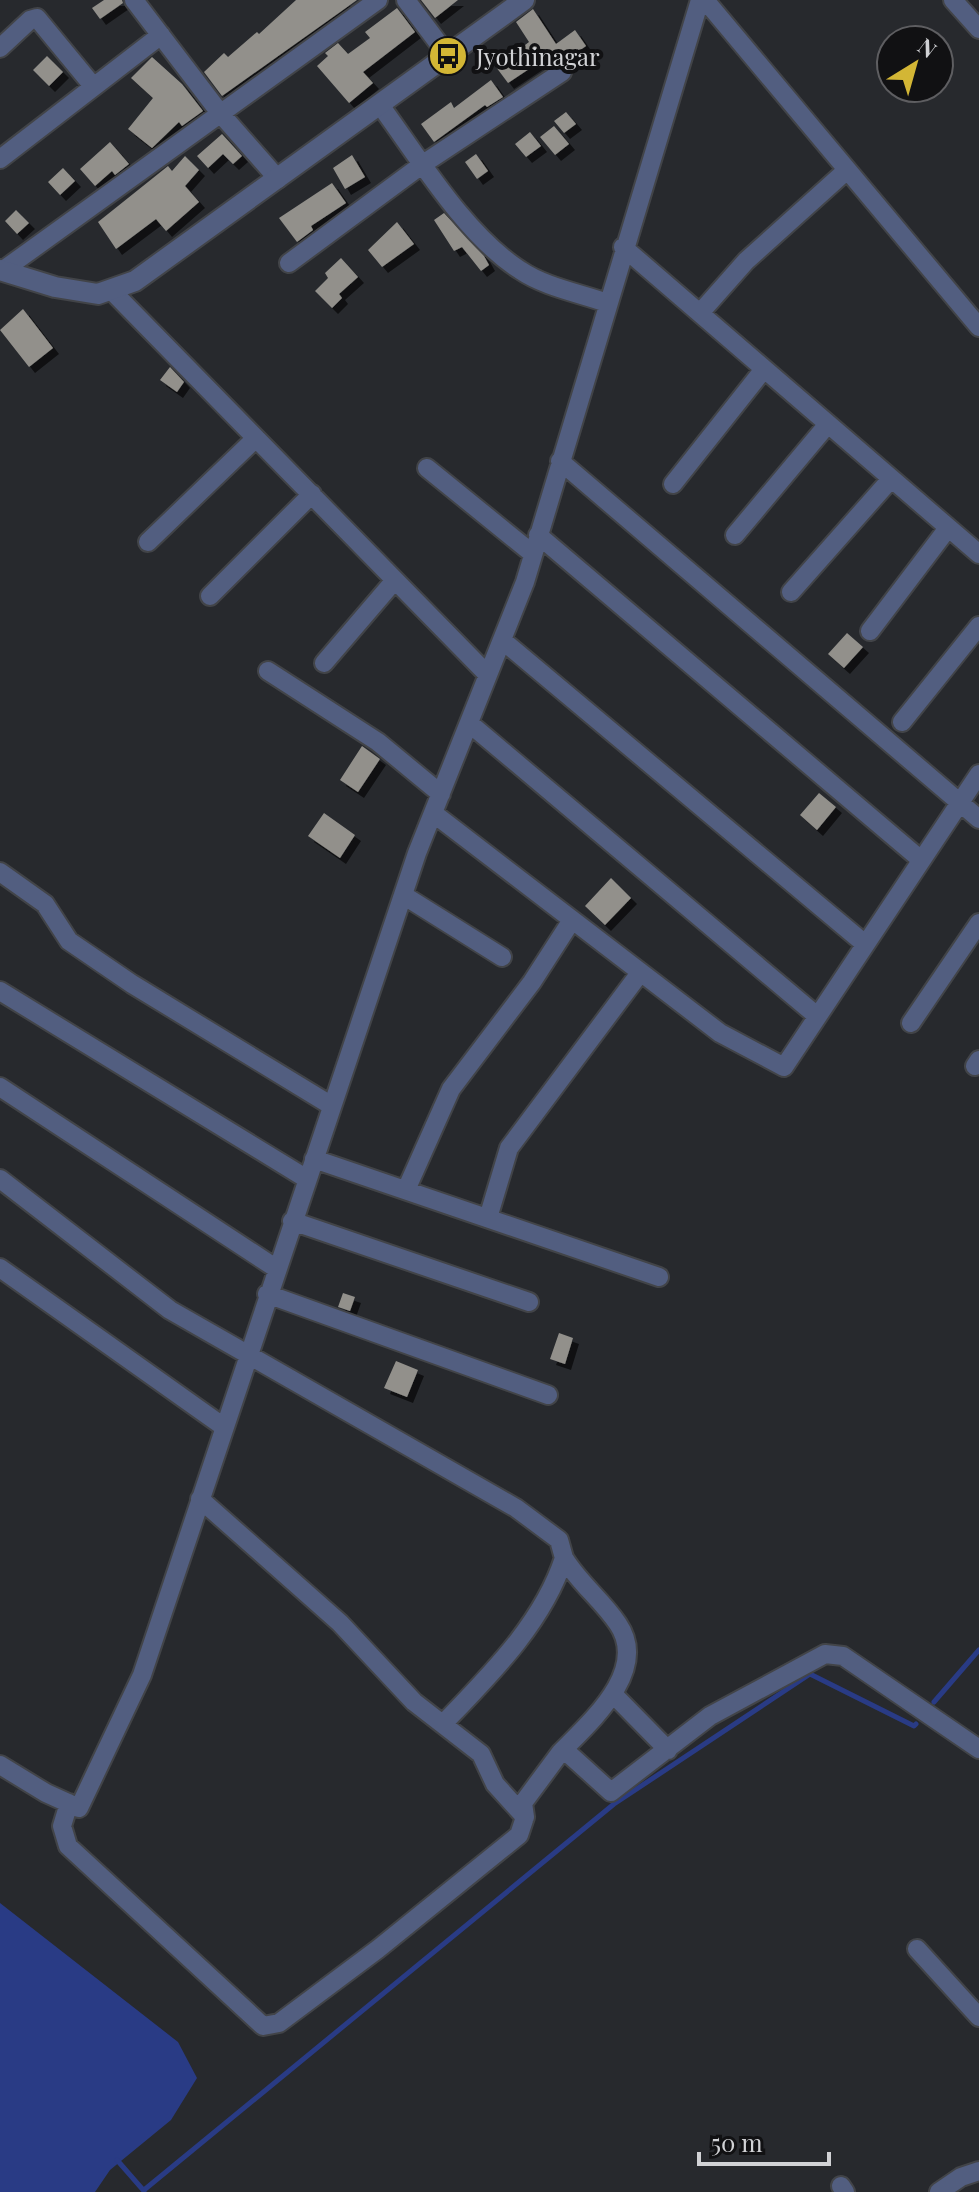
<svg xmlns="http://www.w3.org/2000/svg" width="979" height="2192" font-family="'Playfair Display',serif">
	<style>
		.water { fill: #293b85 }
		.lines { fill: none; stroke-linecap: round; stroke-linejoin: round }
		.stream { stroke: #293b85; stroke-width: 5 }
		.building { fill: #92908b; filter: url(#shadow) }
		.minor-casing { stroke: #424448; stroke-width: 22 }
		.tertiary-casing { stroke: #424448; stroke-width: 24 }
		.minor { stroke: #525e80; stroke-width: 18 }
		.tertiary { stroke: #525e80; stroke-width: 20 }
		.labels { text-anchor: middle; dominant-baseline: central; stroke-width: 8; stroke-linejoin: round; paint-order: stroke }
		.poi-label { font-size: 24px; fill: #d1d2d5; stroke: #111113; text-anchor: start }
	</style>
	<defs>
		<filter id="shadow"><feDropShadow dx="6" dy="6" stdDeviation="0" flood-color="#0009"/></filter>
	</defs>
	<rect width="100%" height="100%" fill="#27292d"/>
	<path class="water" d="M0 1903 178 2042 197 2078 171 2120 110 2170 95 2192H0Z"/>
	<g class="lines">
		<path class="stream" d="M934 1702 979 1650
			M117 2160 144 2191
			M144 2190 614 1804 810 1674 914 1726 916 1724"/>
	</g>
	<path class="building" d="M104 0H122L123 3 100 19 92 8Z
		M296 0H357L222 96 204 72 224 53 228 57 257 32 259 34Z
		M421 0H458L435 18Z
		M397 8 415 32 363 72 373 83 349 103 317 66 328 56 325 53 338 43 348 54 370 38 365 32Z
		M533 9 556 44 575 30 586 46 566 60 559 49 508 83 496 67 529 42 516 22Z
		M47 56 63 72 49 86 33 70Z
		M152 57 182 84 203 111 182 126 179 122 152 148 128 129 153 98 131 78Z
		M491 80 503 97 487 107 485 105 434 142 421 124 451 102 454 108Z
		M566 112 576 124 564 133 554 121Z
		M554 126 569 144 555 155 540 137Z
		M530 132 541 146 526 157 515 144Z
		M222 134 242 156 233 164 223 154 208 168 197 156Z
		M110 142 129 164 115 175 112 171 95 186 80 169Z
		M476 154 488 171 477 179 465 162Z
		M352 155 365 177 345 189 333 168Z
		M185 156 199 170 185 186 199 202 166 231 156 219 116 249 98 222 168 166 172 171Z
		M63 168 75 181 60 195 48 182Z
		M332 183 346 203 311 226 313 230 297 242 279 218Z
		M16 210 29 223 17 234 5 221Z
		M444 213 484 256 489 265 481 271 462 247 454 251 434 220Z
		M397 222 414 244 382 267 368 250Z
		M341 258 358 277 339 294 342 298 332 308 315 291 328 278 325 273Z
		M23 309 53 348 29 367 0 330Z
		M170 367 184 382 177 392 160 380Z
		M847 633 863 647 844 668 828 654Z
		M362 746 380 759 358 792 340 780Z
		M819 793 836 807 817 830 800 815Z
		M324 813 355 835 340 858 308 836Z
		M611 878 631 898 605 925 585 906Z
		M343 1293 355 1297 350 1311 338 1307Z
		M559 1333 573 1338 565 1364 550 1359Z
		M396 1361 418 1370 407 1397 384 1388Z"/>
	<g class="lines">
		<g class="minor-casing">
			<path id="minor" d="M134 0 220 113 278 179
				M406 0 448 56
				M705 0 979 327
				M953 0 979 29
				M0 48 30 20 37 18 93 86
				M380 105C419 158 465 235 520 270 545 287 579 293 607 303
				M0 159 161 35
				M623 247 979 554
				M289 263 423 164 562 72
				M2 271 378 0
				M111 290 488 675
				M700 313 746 261 847 170
				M560 461 979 819
				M427 468 533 554
				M673 484 764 369
				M538 535 920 859
				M735 535 828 424
				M148 542 256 438
				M791 592 891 479
				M210 596 312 494
				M870 631 948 528
				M502 640 865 944
				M324 663 395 580
				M268 671 378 742 441 794
				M902 722 979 626
				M469 723 817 1016
				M433 813 720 1033 784 1067 979 774
				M0 872 45 904 69 941 132 984 332 1106
				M403 895 502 957
				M0 991 307 1179
				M911 1023 979 923
				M975 1066 979 1060
				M0 1087 277 1269
				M314 1159 659 1277
				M0 1179 170 1310 516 1508 559 1540 564 1558C543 1623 490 1675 443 1724
				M406 1190 451 1089 532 982 572 920
				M488 1218 509 1148 640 973
				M292 1221 529 1302
				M0 1268 224 1427
				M267 1294 548 1395
				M200 1499 340 1623 414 1702 481 1754 495 1784 525 1817
				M613 1694 668 1750
				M560 1753C589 1723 650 1671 618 1624 602 1600 579 1583 564 1558
				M0 1765 46 1793 79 1808 142 1675 417 853 525 582 700 0
				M69 1803 62 1826 68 1846 263 2026 279 2023 378 1949 519 1835 525 1817 523 1803 560 1753 570 1755 611 1792 710 1716 825 1654 843 1656 979 1749
				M917 1949 979 2017
				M841 2186 845 2192
				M939 2192 961 2177 979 2171"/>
		</g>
		<g class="tertiary-casing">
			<path id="tertiary" d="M0 270 55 287 98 294 135 281 524 0"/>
		</g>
		<use href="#minor" class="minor"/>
		<use href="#tertiary" class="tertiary"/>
	</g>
	<defs>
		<g id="bus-disc" transform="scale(2)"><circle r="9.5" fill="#d3b635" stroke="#111113"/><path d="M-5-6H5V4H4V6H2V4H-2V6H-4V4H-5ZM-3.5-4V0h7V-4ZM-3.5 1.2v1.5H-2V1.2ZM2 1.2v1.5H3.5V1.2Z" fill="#111"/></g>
	</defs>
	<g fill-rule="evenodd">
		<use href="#bus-disc" x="448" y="56"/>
	</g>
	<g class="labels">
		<g class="poi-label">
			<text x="476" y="56">Jyothinagar</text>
		</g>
	</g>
	<g transform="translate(915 64) rotate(37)"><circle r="38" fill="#111113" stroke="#5e5e61" stroke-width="2"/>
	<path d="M0-6L14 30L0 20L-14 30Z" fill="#d3b635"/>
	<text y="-12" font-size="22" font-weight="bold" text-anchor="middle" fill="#d1d2d5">N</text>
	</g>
	<path d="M699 2152v12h130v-12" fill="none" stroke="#d1d2d5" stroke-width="4"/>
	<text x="711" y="2152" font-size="24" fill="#d1d2d5" stroke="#111113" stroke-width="6" paint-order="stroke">50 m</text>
</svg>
